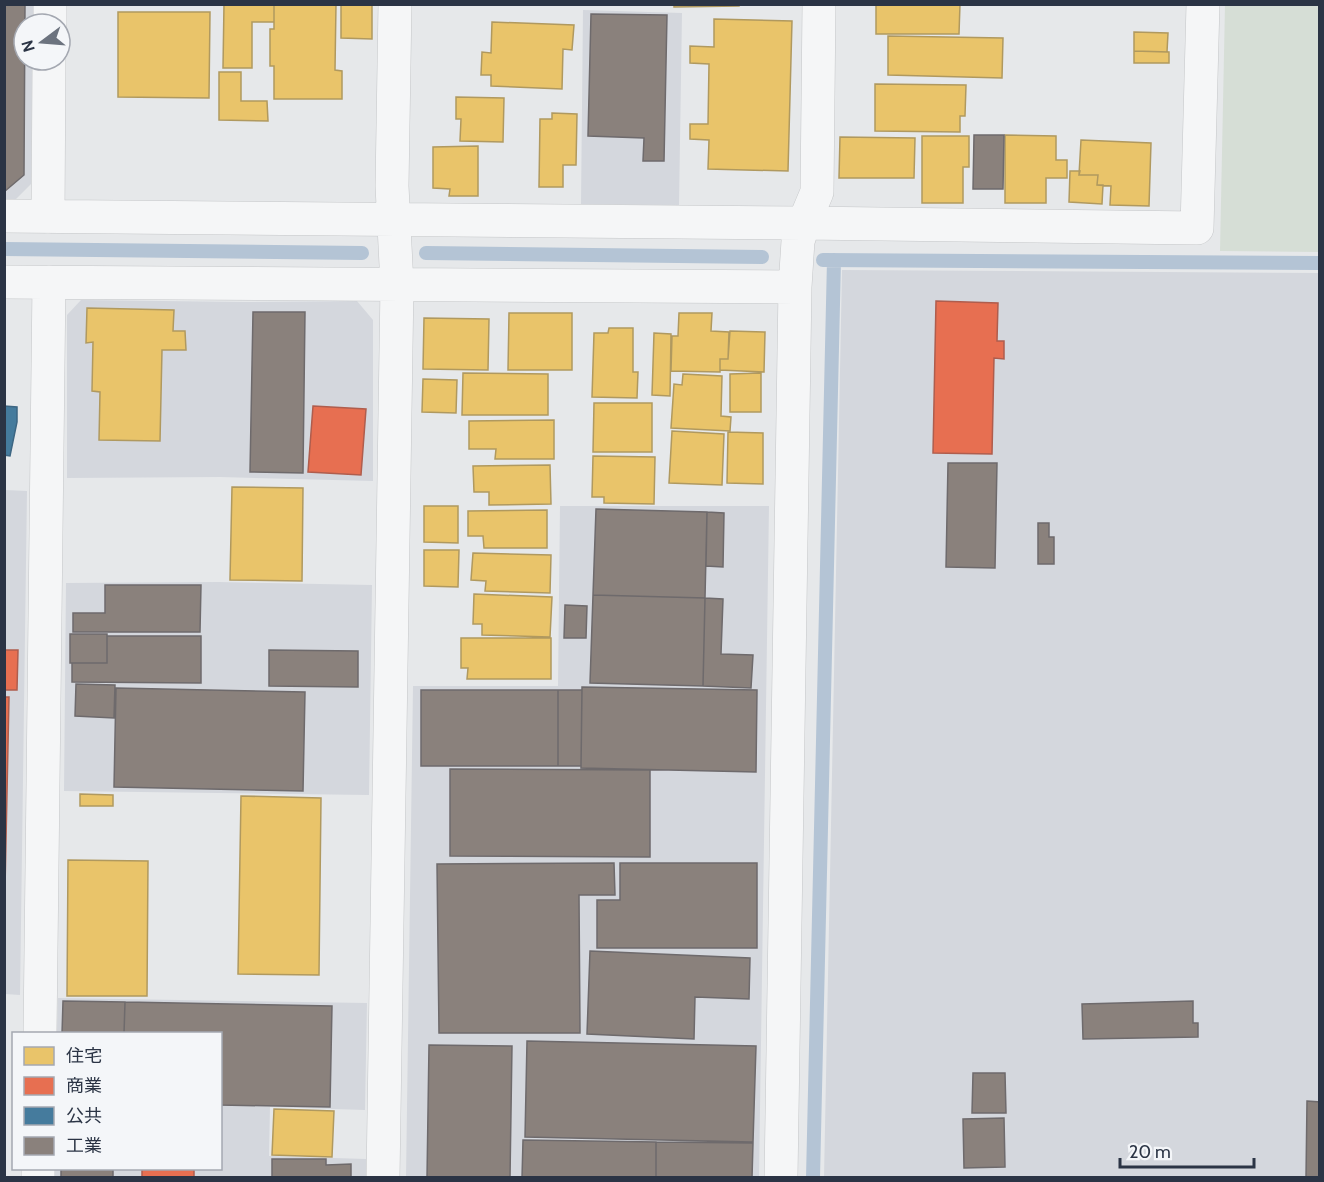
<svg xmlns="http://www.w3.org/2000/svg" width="1324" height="1182" font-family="Cabin,'Noto Sans JP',sans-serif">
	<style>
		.built { fill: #d4d7dd }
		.green { fill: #d6ded6 }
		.homes { fill: #e9c46a; stroke: #b0995f; stroke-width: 1.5 }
		.shops { fill: #e76f51; stroke: #af5d4d; stroke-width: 1.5 }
		.public { fill: #457b9d; stroke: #3d6683; stroke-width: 1.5 }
		.industry { fill: #8a817c; stroke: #6e6a6c; stroke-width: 1.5 }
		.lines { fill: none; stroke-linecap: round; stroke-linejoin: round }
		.stream { stroke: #b4c4d5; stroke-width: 14 }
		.minor-casing { stroke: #c4c6c8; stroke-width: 34 }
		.minor { stroke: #f5f6f7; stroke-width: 33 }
	</style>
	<rect width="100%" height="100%" fill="#e6e8ea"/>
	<path class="built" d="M5 5H33V24H24V60H32L31 184 16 199H5Z
		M583 10 682 13 679 205 581 204Z
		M842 270 1319 273V1177L824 1178Z
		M81 300 244 302 357 301 373 320V481L220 477 67 478V315Z
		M5 490 27 491 20 995 5 994Z
		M560 506H769L759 1177 406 1178 413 686H558Z
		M218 582 372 585 369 795 64 791 66 583Z
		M58 998 367 1003 365 1110 270 1107 269 1156 366 1159V1177L55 1178V1169L220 1168V1034L57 1033Z"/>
	<path class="green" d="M1225 5H1319V252L1220 251Z"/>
	<path class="homes" d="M224 4H274V22H252V68H223Z
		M274 4H336L335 70 342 71V99H274V66H270V29H274Z
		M341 4H372V39L341 38Z
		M674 4H739V6L674 7Z
		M876 4H960L959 34H876Z
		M118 12H210L209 98 118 97Z
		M714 19 792 21 788 171 708 169 709 140 690 139V124H708L709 64 690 63V46L714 47Z
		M492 22 574 25 572 50 563 49 562 89 491 86V75H481L482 52 491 53Z
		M1134 32 1168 33 1167 52 1134 51Z
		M888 36 1003 38 1002 78 888 75Z
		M1134 51 1169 52V63H1134Z
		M219 72H241V101H267L268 121 219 120Z
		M875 84 966 85 965 116H960V132L875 131Z
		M456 97 504 98 503 142 460 141 461 119H456Z
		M552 113 577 114 576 165H563V187H539L540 119H552Z
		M1005 135 1056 136V160H1067V178H1046V203H1005Z
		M922 136H969V167H963V203H922Z
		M840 137 915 138 914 178H839Z
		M1081 140 1151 143 1149 206 1110 205 1111 186 1097 185 1098 175H1079Z
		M478 146V196H449L450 189 433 188V147Z
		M1070 171H1080L1079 175H1098L1097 185H1103L1102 204 1069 202Z
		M87 308 174 310 173 331H185L186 350H162L160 441 99 440 100 392 92 391 93 342 86 343Z
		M509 313H572V370H508Z
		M679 313H712L711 331 729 332 728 359H720V372L671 371 672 336H678Z
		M424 318 489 319 488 370 423 369Z
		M609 328H633V372H638L637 398 592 397 594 333H608Z
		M730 331 765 332 764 372 720 370V359H728Z
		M654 333 671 334 670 396 652 395Z
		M463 373 548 374V415H462Z
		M761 373V412H730V374Z
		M683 374 722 376 721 416 731 417 730 431 671 428 674 384 682 385Z
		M423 379 457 380 456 413 422 412Z
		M594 403H652V452H593Z
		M554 420V459H495L496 449H469V421Z
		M672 431 724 434 722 485 669 483Z
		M728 432 763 433V484L727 483Z
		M593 456 655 457 654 504 604 503V497H592Z
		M550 465 551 504 489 505V492H474L473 466Z
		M232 487 303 488 302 581 230 580Z
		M424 506H458V543L424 542Z
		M547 510V548H484L483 536H468V511Z
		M424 550H459L458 587 424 586Z
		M473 553 551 555 550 593 485 591 486 581 471 580Z
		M474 594 552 597 550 637 482 635V624H473Z
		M461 638H551V679H467L468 668H461Z
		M80 794 113 795V806H80Z
		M241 796 321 798 319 975 238 974Z
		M68 860 148 861 147 996H67Z
		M274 1109 334 1111 332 1157 272 1155Z"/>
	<path class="shops" d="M936 301 998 303 997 341H1004V359L994 358 992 454 933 453Z
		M313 406 366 409 361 475 308 472Z
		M4 650H18L17 690H4Z
		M4 697H9L4 936Z
		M142 1168H194V1178H142Z"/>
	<path class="public" d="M4 406 17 407V422L10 456 4 455Z"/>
	<path class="industry" d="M4 4H25L24 175 4 192Z
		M591 14 667 15 664 161H643L644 138 588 136Z
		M974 135H1004L1003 189H973Z
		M253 312H305L303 473 250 472Z
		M948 463H997L995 568 946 567Z
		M596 509 707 512 705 598 593 595Z
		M707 512 724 513 723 567 706 566Z
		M1038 523H1049V537H1054V564H1038Z
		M105 585H201L200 632H73V613H105Z
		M593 595 705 598 703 686 590 683Z
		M705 598 723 599 721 654 753 655 751 688 703 686Z
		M565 605 587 606 586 638H564Z
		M70 634H107V663H70Z
		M107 636H201V683L72 682V663H107Z
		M269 650 358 651V687L269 686Z
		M76 684 115 685 114 718 75 716Z
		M582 687 757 690 756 772 581 768Z
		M116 688 305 692 303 791 114 787Z
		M421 690H558V766H421Z
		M558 690H582L581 766H558Z
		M450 769 650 770V857L450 856Z
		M614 863 615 895H579L580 1033H439L437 864Z
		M620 863H757V948H597V900H620Z
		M590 951 750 958 749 999 695 997 694 1039 587 1034Z
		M63 1001 125 1002 124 1034H62Z
		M1193 1001V1023H1198V1037L1083 1039 1082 1004Z
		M125 1002 332 1006 330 1107 220 1105V1034H124Z
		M527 1041 756 1046 753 1142 525 1137Z
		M429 1045 512 1046 510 1178H427Z
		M973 1073H1005L1006 1113H972Z
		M1307 1101 1320 1102V1178H1306Z
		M1004 1118 1005 1167 964 1168 963 1119Z
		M523 1140 656 1142V1178H522Z
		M656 1142 753 1143 752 1178H656Z
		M272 1159H326V1165L351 1164V1178H272Z
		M61 1168H113V1178H61Z"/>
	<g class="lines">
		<path class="stream" d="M4 249 362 253
			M426 253 762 257
			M823 260 1320 263
			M813 1178 834 260"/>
		<g class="minor-casing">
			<path id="minor" d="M50 24V4
				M4 216 804 223 1197 228 1203 4
				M48 217 49 60
				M4 282 795 287
				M40 1034 49 282
				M38 1178V1168
				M383 1178 397 285 392 186 395 4
				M781 1178 795 287 798 241 804 223 817 192 819 4"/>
		</g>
		<use href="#minor" class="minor"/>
	</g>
	<rect width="1324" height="1182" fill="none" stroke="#2b3445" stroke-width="12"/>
	<rect x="12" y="1032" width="210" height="138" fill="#f4f6f9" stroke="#a4a8b1" stroke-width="1.5"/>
	<rect x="24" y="1047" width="30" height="18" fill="#e9c46a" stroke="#a4a8b1" stroke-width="1.5"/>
	<text x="66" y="1062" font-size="18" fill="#2b3445">住宅</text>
	<rect x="24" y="1077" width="30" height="18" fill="#e76f51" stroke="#a4a8b1" stroke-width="1.5"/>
	<text x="66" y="1092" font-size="18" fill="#2b3445">商業</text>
	<rect x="24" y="1107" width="30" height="18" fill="#457b9d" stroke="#a4a8b1" stroke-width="1.5"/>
	<text x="66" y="1122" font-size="18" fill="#2b3445">公共</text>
	<rect x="24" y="1137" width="30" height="18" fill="#8a817c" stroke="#a4a8b1" stroke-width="1.5"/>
	<text x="66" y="1152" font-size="18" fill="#2b3445">工業</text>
	<g transform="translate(42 42) rotate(254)"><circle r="28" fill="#f4f6f9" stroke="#a4a8b1" stroke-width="1.5"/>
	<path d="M0-4.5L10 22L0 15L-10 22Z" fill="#6c737f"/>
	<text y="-9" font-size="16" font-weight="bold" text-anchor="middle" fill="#2b3445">N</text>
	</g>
	<path d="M1120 1158v9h134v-9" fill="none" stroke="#2b3445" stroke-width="3"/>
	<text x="1129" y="1158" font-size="18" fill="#2b3445" stroke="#f4f6f9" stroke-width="4.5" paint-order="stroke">20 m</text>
</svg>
